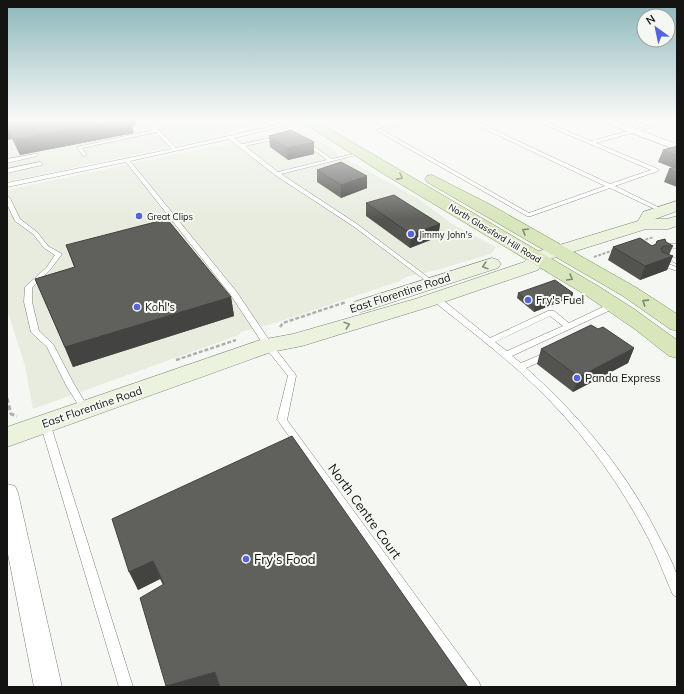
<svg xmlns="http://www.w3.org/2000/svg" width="684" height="694" font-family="Mulish,sans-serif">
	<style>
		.built { fill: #e7ecdf }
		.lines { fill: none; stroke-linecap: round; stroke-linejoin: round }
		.lane-casing { stroke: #80827d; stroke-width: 1 }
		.street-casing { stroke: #80827d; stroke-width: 1 }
		.secondary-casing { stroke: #80827d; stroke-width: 1 }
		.primary-casing { stroke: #819162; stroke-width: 1 }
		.path-far3 { stroke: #afb0ac; stroke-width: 1.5; stroke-dasharray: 2.5 1; stroke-linecap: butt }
		.path-far2 { stroke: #afb0ac; stroke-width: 2; stroke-dasharray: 3 1.5; stroke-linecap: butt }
		.path-far1 { stroke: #afb0ac; stroke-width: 2.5; stroke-dasharray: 4 2; stroke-linecap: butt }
		.path { stroke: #afb0ac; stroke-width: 3; stroke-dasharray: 5 2.5; stroke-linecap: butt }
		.lane { fill: #fff; fill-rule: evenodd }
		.street { fill: #fff; fill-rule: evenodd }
		.secondary { fill: #ebf2dd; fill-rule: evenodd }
		.primary { fill: #d7e6bb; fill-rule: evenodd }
		.wall { fill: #535350 }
		.shaded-wall { fill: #434441 }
		.building { fill: #60615d; stroke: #434441 }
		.oneway { stroke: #7f886f }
		.oneway2 { stroke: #8a8e82 }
		.poi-dot { fill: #5664db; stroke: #f5f7f2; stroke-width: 1.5 }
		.labels { text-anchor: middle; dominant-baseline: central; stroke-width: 4; stroke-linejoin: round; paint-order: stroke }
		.far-poi-label { font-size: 9px; fill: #141413; stroke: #f5f7f2; text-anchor: start }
		.far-street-label { font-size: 9px; fill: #141413; stroke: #f5f7f2 }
		.street-label { font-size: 11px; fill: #141413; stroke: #f5f7f2 }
		.poi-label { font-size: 11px; fill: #141413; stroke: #f5f7f2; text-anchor: start }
		.near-street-label { font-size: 13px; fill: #141413; stroke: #f5f7f2 }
		.near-poi-label { font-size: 13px; fill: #141413; stroke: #f5f7f2; text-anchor: start }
	</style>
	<rect width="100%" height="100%" fill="#f5f7f2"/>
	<path class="built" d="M7 121H280L247 128 197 141 7 182Z
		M297 129 304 131 337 152V154L419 199 452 224 496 247 494 250 491 254 437 270 406 277 400 281 278 322 241 332 239 335 33 409 25 366 7 309V190Z"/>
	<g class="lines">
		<g class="lane-casing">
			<path id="lane" d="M145 121H150L176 148 294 121H304L234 138 242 144 282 136V138L245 146 278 172 327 160 304 143V142L306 141 332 159 358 153 360 154 281 174 357 224 433 281 434 282 433 283H429L353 226 275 175 229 139 130 161 236 291 271 343 295 374 296 376 287 420 479 682 481 687H466L279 422 277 420 288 376 265 347 230 294 126 162 7 187V183L172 149 156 132 82 148 87 155 85 156H83L77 147 153 130Z
				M408 121H417L382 130 529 213 605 186 468 121H475L610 184 651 170 536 121H543L591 141 666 121H675L596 143 658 169V171L615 186 666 211 661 212 610 188 531 216H527L376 130Z
				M633 121H646L639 124Z
				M35 154H37V156L7 163V159Z
				M40 162 42 163V165L7 173V169Z
				M7 196 10 198 20 219 37 232 48 246 62 254 50 270 32 288V302L39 331 53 344 74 384 89 409 88 411H82L66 385 47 347 31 332 24 302 25 287 46 268 55 255 44 248 33 234 15 221 7 204Z
				M662 244H677V248L660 247V245Z
				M663 252 677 259V264L661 255V253Z
				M659 261 677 267V271L657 264V262Z
				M432 296H438L490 338 548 311H554L569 323 611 303H617L618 305 617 307 512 356 521 363 545 353H551L552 355 551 357 526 368C580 416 627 472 659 537 665 549 673 562 677 576 678 582 677 590 677 597L673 595C664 575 657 554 646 534 621 486 589 441 551 402 515 364 473 333 432 300L431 298ZM550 316 563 326 507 351 495 342Z
				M45 420 48 421 50 423 133 687H119L40 423 42 421Z"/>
		</g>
		<g class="street-casing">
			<path id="street" d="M600 121H614L677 144V150Z
				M7 484 15 486 18 493 62 687H34L7 549Z"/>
		</g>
		<g class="secondary-casing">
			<path id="secondary" d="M677 201V211L655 219H667L677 216V226L668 229H646L544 261 538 270 429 307 302 346 271 352 7 447V427L260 340 293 334 415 299 524 262 533 253 638 221 643 212Z
				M492 258 498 260 501 264 498 268 368 310 361 312 354 310 351 306 354 302Z"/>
		</g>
		<g class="primary-casing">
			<path id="primary" d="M301 121H316L598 286 634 309 677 340V358L669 356 636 330 584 294 387 176Z
				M432 175 491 205 637 288 677 314V331L670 329 623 296 427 182 425 179 427 176Z"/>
		</g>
		<path class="path-far3" d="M587 121 595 125"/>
		<path class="path-far2" d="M641 241 654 237
			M594 257 614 250"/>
		<path class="path-far1" d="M280 327 283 323 346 302
			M176 360 236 340"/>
		<path class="path" d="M7 398 11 414 17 416"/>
		<use href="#lane" class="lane"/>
		<use href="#street" class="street"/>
		<use href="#secondary" class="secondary"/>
		<use href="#primary" class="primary"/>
	</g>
	<path class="wall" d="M7 121 137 125 132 126 134 133 20 155 12 139 7 140Z
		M269 136 314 142V154L288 160 270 147Z
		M677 146V187L664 182 669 169 673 168 658 162 663 150Z
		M317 170 367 176V188L341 198 317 182Z
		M366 203 440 224 438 237 410 248 366 216Z
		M657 241 666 242 673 246 669 255 673 256 667 270 640 280 608 260 613 247 652 246 656 244Z
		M66 245 231 297 234 316 73 367 35 279 74 267Z
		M518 293H573L572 297 534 312 517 298Z
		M598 329 634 348 628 363 573 392 537 364 541 349Z
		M112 519 468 687 163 585 160 579 138 590Z"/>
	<path class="shaded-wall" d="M113 121H136L137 125 132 126 134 133 20 155 14 140Z
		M7 126 12 139 7 140Z
		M314 142V154L288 160 287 148Z
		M367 176V188L341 198V185Z
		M440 224 438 237 410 248 411 234Z
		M673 256 667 270 640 280 645 266Z
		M573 293 572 297 534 312 535 307Z
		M231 297 234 316 73 367 65 347Z
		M634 348 628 363 573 392 579 377Z
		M153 561 160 579 138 590 129 572Z
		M215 672 220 687H166V686Z"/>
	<path class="building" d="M7 121H113L14 140 7 125Z
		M291 130 314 142 287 148 269 136Z
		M677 146V156L663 150Z
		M341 162 367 176 341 185 317 170Z
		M677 166V173L669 169Z
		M394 195 440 224 411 234 366 203Z
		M167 219 231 297 65 347 35 279 75 267 66 245Z
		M640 238 652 246 656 244 657 241 665 239 666 242 673 246H664L661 248 662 252 673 256 645 266 613 247Z
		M555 280 573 293 535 307 518 293Z
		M591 325 598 329 603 327 634 348 579 377 541 349Z
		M292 436 468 687H220L215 672 166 686 140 598 164 584 153 561 129 572 112 519Z"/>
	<defs><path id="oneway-chevron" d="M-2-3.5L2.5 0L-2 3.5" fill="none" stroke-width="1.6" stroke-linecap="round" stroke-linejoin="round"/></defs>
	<g class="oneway">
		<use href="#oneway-chevron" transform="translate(400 177) rotate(29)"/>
		<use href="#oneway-chevron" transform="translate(525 231) rotate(-149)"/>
		<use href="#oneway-chevron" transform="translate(570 278) rotate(31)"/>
		<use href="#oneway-chevron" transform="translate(645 302) rotate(-147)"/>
	</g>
	<g class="oneway2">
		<use href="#oneway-chevron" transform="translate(485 266) rotate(163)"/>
		<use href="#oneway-chevron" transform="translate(347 325) rotate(-17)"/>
	</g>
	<linearGradient id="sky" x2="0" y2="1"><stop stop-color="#8bb6b9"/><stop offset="0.55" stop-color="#fafbf9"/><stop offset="1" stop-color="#fafbf9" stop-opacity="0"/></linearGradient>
	<rect width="684" height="219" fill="url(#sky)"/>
	<g class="poi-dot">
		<circle cx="139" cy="216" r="4"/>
		<circle cx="411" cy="234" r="4"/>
		<circle cx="528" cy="300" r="4"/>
		<circle cx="137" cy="307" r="4"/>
		<circle cx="577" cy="378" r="4"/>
		<circle cx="246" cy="559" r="4"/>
	</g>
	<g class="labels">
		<g class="far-poi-label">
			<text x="147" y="216">Great Clips</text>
			<text x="419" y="234">Jimmy John's</text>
		</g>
		<g class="far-street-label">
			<text transform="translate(495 233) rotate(31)">North Glassford Hill Road</text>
		</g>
		<g class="street-label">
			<text transform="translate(400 293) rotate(-18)">East Florentine Road</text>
			<text transform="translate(92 407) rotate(-19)">East Florentine Road</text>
		</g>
		<g class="poi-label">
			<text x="536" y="300">Fry's Fuel</text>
			<text x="145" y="307">Kohl's</text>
			<text x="585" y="378">Panda Express</text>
		</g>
		<g class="near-street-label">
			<text transform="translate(365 511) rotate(54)">North Centre Court</text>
		</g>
		<g class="near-poi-label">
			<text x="254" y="559">Fry's Food</text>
		</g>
	</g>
	<rect width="684" height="694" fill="none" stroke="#141413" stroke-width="16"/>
	<g transform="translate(656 28) rotate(327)"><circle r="19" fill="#f5f7f2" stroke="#9b9c99"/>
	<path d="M0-3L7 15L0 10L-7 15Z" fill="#5664db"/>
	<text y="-6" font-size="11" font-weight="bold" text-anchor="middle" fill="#141413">N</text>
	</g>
</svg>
